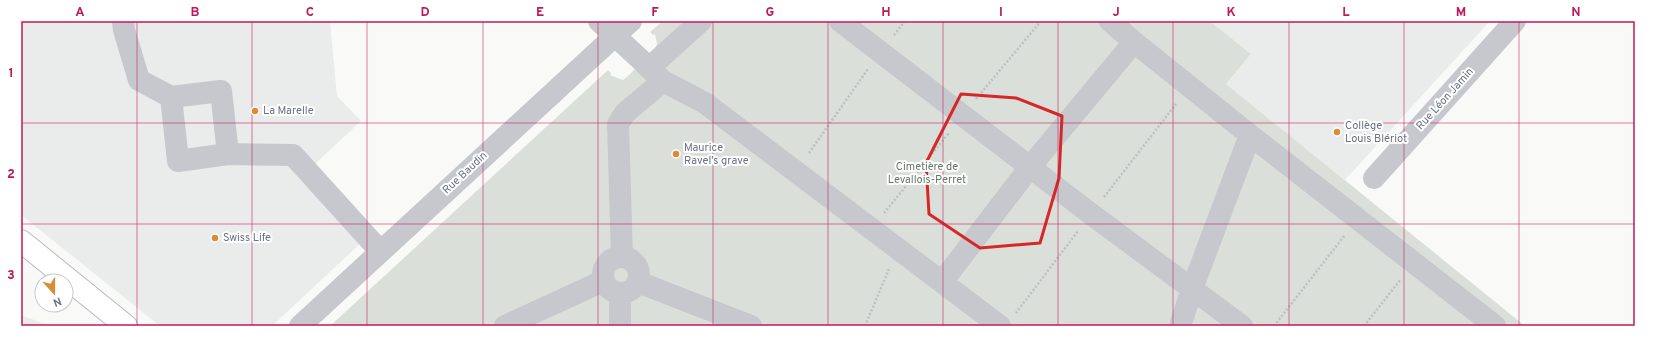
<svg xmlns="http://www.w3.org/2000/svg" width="1656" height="347" font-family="Overpass,sans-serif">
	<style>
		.built { fill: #eaebeb }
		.green { fill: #dae0d9 }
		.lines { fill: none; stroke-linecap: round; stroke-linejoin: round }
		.major-casing { stroke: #b9bbc1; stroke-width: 24 }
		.path { stroke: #bebfc3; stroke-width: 2.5; stroke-dasharray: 2 2; stroke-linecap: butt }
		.minor { stroke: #c6c8cd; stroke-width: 22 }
		.major { stroke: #fff; stroke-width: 22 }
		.marked { fill: none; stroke: #d62828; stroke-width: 3; stroke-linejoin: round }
		.grid { fill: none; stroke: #c2185b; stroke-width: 1; stroke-opacity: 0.55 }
		.poi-dot { fill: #da8c37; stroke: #fff; stroke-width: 1.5 }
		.labels { text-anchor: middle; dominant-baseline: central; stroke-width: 4; stroke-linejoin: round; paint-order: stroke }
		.street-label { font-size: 11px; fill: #6a7287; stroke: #fff }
		.poi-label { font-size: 11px; fill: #6a7287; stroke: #fff; text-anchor: start }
		.park-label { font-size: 11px; fill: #657966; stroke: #fff }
		.neatline { fill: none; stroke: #c2185b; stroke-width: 1.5 }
		.grid-label { font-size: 13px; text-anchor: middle; font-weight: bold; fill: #c2185b }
	</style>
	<rect width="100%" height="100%" fill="#f9faf8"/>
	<path class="built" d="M21 21H330L337 96 361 121 315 164 362 242 272 326H160L21 215Z
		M1210 21H1490L1345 180 1226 84 1251 54Z
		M21 315 50 326H21Z"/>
	<path class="green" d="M663 21H1210L1251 54 1226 84 1525 326H330L608 70 611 73 610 75 617 78 623 80 628 76 655 49 657 44 655 34 653 35 650 32Z"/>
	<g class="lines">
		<g class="major-casing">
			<path id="major" d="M21 241 126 326"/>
		</g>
		<path class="path" d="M894 35 905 21
			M976 99 1041 21
			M809 153 868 69
			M1104 197 1176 104
			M884 213 949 133
			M1016 313 1078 231
			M865 326 889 269
			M1274 326 1345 235
			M1364 326 1401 279"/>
		<path class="minor" d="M123 21 124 30 139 80 171 97 221 91 228 154 178 161 171 97
			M599 21 642 61
			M840 21 1091 214 1242 326
			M1110 21 1134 42
			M646 65 663 81 705 103 1000 326
			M649 68 701 21
			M228 154 293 155 380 251
			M1374 178 1515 21
			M603 275a18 18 0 1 1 36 0a18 18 0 1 1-36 0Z
			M622 257 618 124 625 113 663 81
			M638 282 751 326
			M942 282 1030 167 1134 42 1250 135 1495 326
			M620 293V326
			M300 326 631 21
			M505 326 603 281
			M1180 326 1192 289 1250 135"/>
		<use href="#major" class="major"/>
	</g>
	<path class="marked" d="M961 94 1016 98 1062 116 1059 178 1040 243 980 248 929 214 926 163Z"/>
	<path class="grid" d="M137 21V326M252 21V326M367 21V326M483 21V326M598 21V326M713 21V326M828 21V326M943 21V326M1058 21V326M1173 21V326M1289 21V326M1404 21V326M1519 21V326M21 123H1635M21 224H1635"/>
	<g class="poi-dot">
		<circle cx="255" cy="111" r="4"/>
		<circle cx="1337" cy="132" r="4"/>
		<circle cx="676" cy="154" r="4"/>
		<circle cx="215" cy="238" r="4"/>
	</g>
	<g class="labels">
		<g class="street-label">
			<text transform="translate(1445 99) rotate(-48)">Rue Léon Jamin</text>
			<text transform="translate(465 173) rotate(-43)">Rue Baudin</text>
		</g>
		<g class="poi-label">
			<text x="263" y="111">La Marelle</text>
			<text x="1345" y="126">Collège<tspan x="1345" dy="13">Louis Blériot</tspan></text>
			<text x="684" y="148">Maurice<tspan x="684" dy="13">Ravel’s grave</tspan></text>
			<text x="223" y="238">Swiss Life</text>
		</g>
		<g class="park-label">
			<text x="927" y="167">Cimetière de<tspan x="927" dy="13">Levallois-Perret</tspan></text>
		</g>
	</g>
	<rect width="1656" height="347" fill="none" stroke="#ffffff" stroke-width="44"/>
	<g transform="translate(54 293) rotate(159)"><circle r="19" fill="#ffffff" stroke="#c3c7cf"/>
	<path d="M0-3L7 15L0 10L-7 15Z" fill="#da8c37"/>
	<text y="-6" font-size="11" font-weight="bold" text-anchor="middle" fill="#6a7287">N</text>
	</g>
	<rect x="22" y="22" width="1612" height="303" class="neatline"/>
	<g class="grid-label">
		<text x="80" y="16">A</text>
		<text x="195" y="16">B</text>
		<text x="310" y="16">C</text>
		<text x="425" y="16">D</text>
		<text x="540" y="16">E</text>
		<text x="655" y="16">F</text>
		<text x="770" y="16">G</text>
		<text x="886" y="16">H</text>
		<text x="1001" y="16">I</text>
		<text x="1116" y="16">J</text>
		<text x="1231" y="16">K</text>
		<text x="1346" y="16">L</text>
		<text x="1461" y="16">M</text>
		<text x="1576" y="16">N</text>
		<text x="11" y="77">1</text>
		<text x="11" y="178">2</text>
		<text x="11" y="279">3</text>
	</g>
</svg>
